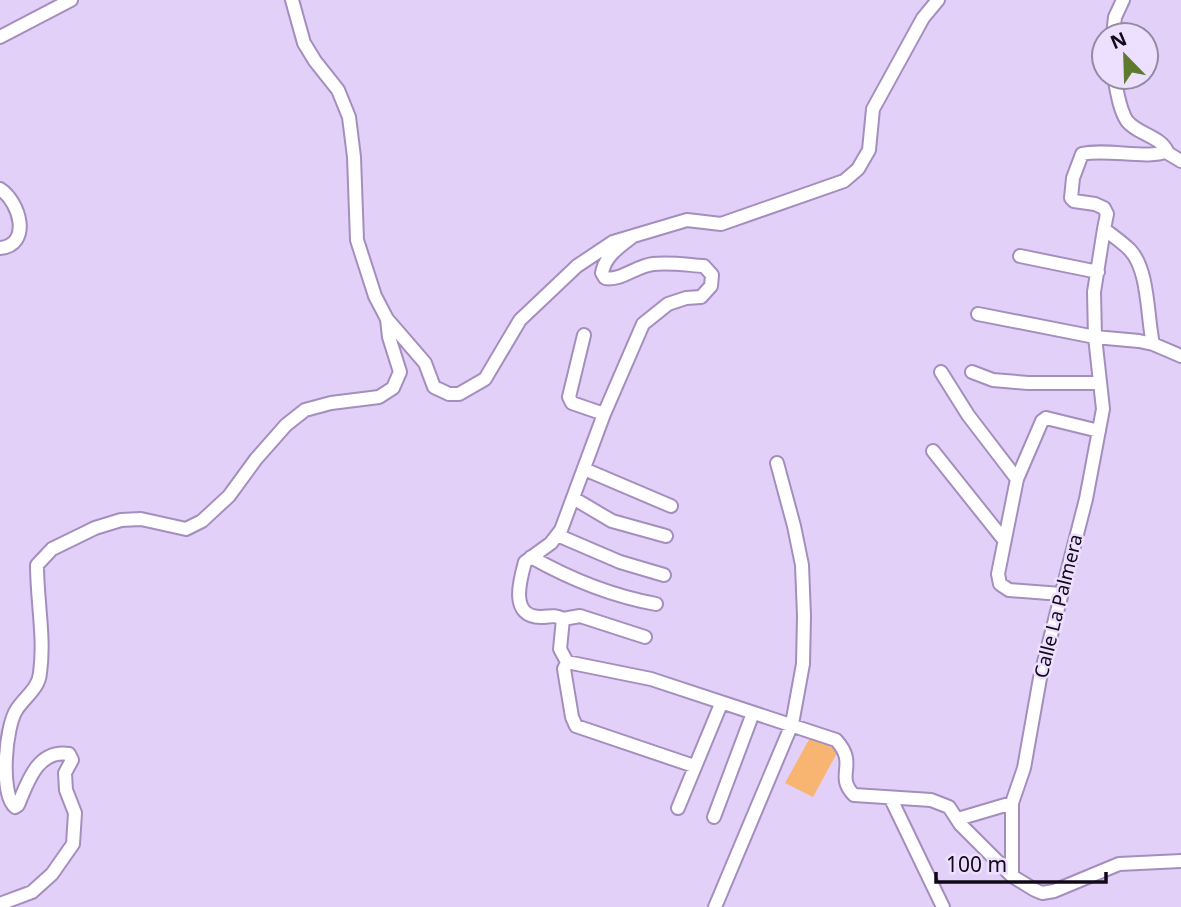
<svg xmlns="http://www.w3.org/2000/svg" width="1181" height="907" font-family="'Noto Sans',sans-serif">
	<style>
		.garden { fill: #f7b571 }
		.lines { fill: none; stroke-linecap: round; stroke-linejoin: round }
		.minor-casing { stroke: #a48ebd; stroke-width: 16 }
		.minor { stroke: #fff; stroke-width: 12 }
		.labels { text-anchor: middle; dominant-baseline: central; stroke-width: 5; stroke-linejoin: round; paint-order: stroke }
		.street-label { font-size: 19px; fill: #110819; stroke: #ede0fe }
	</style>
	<rect width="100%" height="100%" fill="#e3d0f9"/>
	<path class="garden" d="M811 736 838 751 813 797 785 783Z"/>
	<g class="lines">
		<g class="minor-casing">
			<path id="minor" d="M1113 35 1115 17 1123 0
				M0 37 71 0
				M1114 77C1117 90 1119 109 1127 121 1137 134 1160 136 1167 151 1150 160 1105 148 1082 154L1073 178 1071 198 1074 201 1095 204 1104 208 1107 214 1104 229C1113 236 1122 242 1130 250 1149 270 1147 317 1153 344
				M1166 152 1181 161
				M0 189C20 202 32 245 0 248
				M632 237C619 247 605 256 602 273L605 278C621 281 636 266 653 264 669 262 688 265 704 266L712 275 711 286 701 297 686 298 668 304 643 324 604 414 561 530 551 543 525 562C520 580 509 617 541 617 550 617 554 614 563 619L560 649 567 662 651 679 836 740C859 765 834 775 854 795L931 800 949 807 960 824 1012 876 1035 890 1042 893 1054 891 1119 864 1181 861
				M1020 256 1098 272
				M978 314 1095 337 1139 341 1153 344 1181 356
				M387 319 425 363 434 387 449 394H459L485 379 520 320 577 266 613 242 687 220 721 224 844 181 858 169 869 150 873 109 923 18 938 0
				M584 335 569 397 572 403 604 414
				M941 372 968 415 1017 479
				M972 372 993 380 1028 383H1100
				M933 451 1004 540
				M584 469 671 506
				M573 498 612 521 666 536
				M557 535 620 562 664 575
				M531 557C570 579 612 596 656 604
				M1061 594 1009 590 1000 584 998 574 1017 479 1042 421 1046 418 1099 431
				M563 619 580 616 645 637
				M567 662 564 669 572 717 576 726 694 766
				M891 799 943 907
				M678 808 721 704
				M714 817 753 713
				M958 819 1012 803
				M1012 876V803L1024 768 1040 678 1086 499 1103 409 1095 337 1094 292 1104 229
				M0 904 32 892 52 874 73 844 75 813 66 790 65 773 72 760 69 754C38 749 28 781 18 805L15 807C0 794 5 726 17 709 25 697 39 688 40 673 45 638 37 601 37 565L52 549 95 528 121 520 141 519 186 529 202 521 229 496 256 459 286 425 305 410 331 403 379 397 393 388 400 372 389 337 387 319 375 296 357 240 354 157 349 117 338 90 315 61 304 43 292 0
				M715 907 792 724 803 664 804 616 802 565 794 526 777 463"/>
		</g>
		<use href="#minor" class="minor"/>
	</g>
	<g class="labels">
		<g class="street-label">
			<text transform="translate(1058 606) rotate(-76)">Calle La Palmera</text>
		</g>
	</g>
	<g transform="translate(1125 56) rotate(337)"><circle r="33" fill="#ede0fe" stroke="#958aa2" stroke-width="2"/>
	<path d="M0-5L12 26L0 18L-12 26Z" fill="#5f7a2d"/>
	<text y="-10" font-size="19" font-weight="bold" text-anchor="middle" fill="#110819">N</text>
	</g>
	<path d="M936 872v10h170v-10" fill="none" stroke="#110819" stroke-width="3.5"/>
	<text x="946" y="872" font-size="21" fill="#110819" stroke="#ede0fe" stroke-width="5" paint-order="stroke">100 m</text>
</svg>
